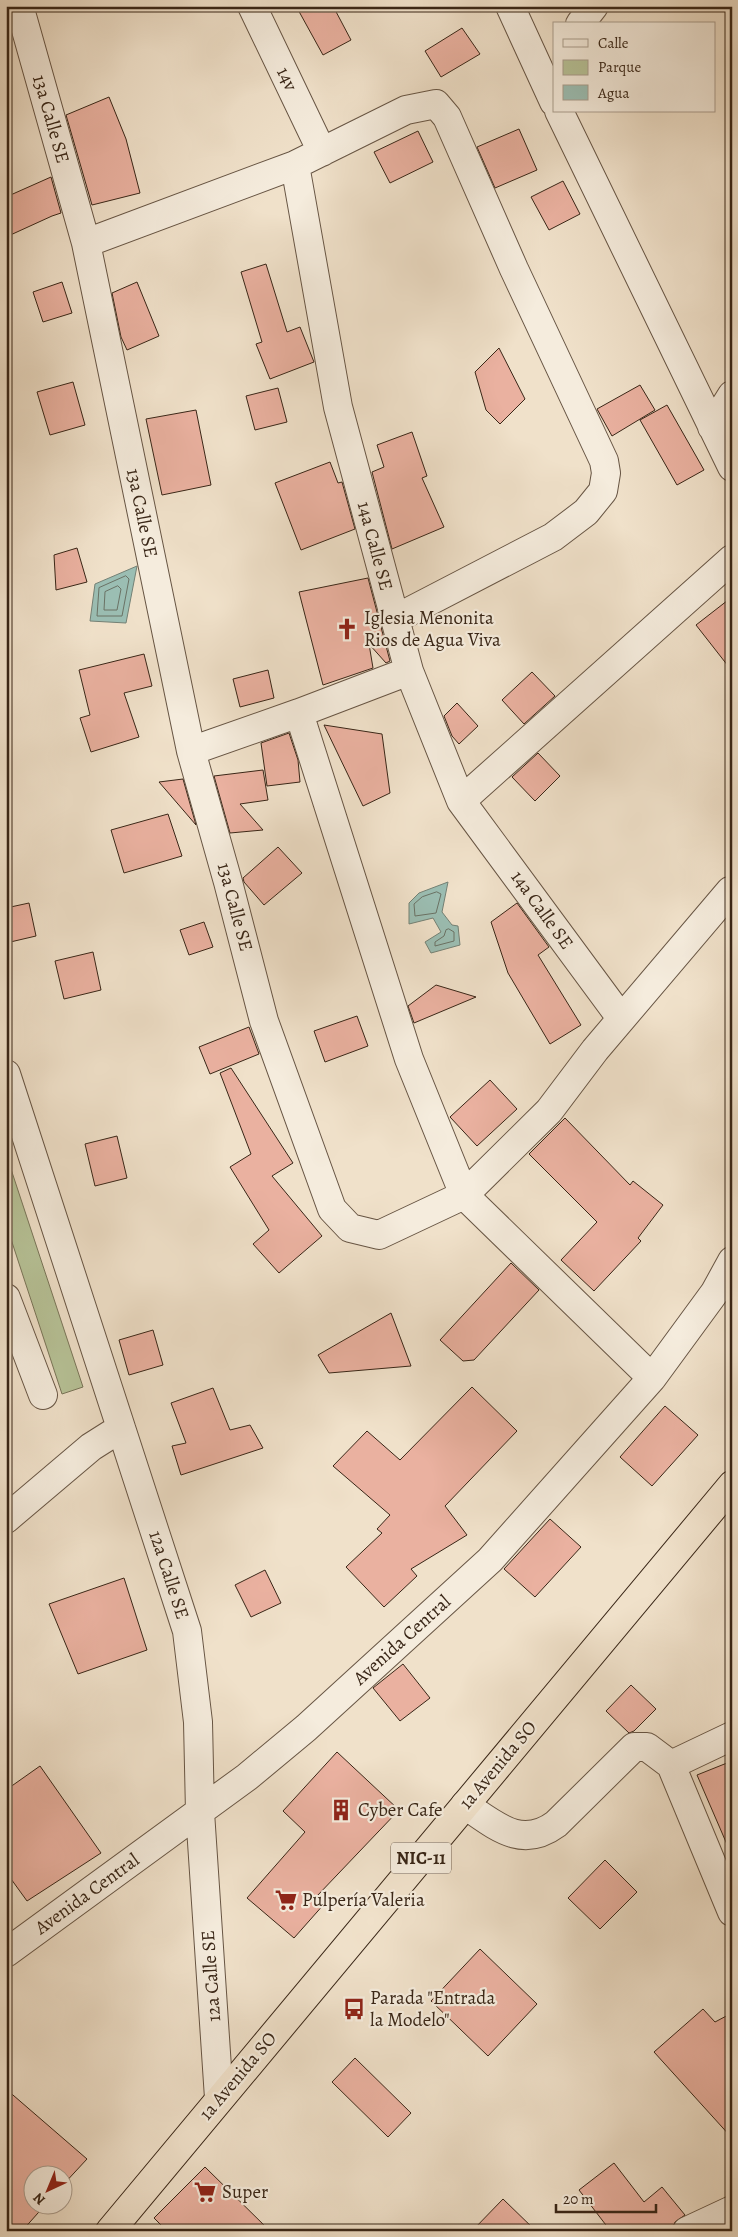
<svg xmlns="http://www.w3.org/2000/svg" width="738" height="2237" font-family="Alegreya,serif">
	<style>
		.green { fill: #b7c398; stroke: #787458 }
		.water { fill: #9bbeb3; stroke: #748175 }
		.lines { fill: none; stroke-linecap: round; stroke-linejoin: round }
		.shore { stroke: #6a7265; stroke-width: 1 }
		.building { fill: #eab1a0; stroke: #392617 }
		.minor-casing { stroke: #675544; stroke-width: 30 }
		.highway-casing { stroke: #392617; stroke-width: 30 }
		.minor { stroke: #f5ecdd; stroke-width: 28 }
		.highway { stroke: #f0e1ca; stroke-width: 28 }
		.labels { text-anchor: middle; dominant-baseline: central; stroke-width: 4.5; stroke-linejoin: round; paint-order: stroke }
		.shield { fill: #f5ecdd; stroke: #716152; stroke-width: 1 }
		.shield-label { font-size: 18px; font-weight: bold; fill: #392617 }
		.street-label { font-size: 19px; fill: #392617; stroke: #f5ecdd }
		.poi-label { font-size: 19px; fill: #392617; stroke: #f5ecdd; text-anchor: start }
	</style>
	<rect width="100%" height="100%" fill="#f0e1ca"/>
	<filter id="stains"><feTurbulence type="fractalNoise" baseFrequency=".004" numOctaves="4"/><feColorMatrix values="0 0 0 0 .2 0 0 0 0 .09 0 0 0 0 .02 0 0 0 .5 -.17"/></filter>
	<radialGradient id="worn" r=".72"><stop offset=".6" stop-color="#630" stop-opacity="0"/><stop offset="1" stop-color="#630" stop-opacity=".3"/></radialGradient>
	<path class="green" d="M6 1154 83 1387 62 1394 6 1224Z"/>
	<path class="water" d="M137 566 126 623 90 621 95 584Z
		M448 882 442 912 452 925 458 926 460 945 431 953 425 942 441 932 433 918 409 924V903L419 893Z"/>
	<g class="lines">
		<path class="shore" d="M126 576 129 579 122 616H97L99 588Z
			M118 586 121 589 117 610H104L105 592Z
			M437 892 441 894 436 913 415 916 414 904 422 897Z
			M449 929 454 932V941L435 946V942L444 936 446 930Z"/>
	</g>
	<path class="building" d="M296 6H333L351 40 323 55Z
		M462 28 480 54 441 77 425 51Z
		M109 97 126 139 140 193 92 205 66 115Z
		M519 129 537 170 495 188 477 147Z
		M418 131 433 162 390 183 374 152Z
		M51 177 61 213 52 216 6 237V197Z
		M563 181 580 214 549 230 531 197Z
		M266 264 287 332 300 327 314 362 270 379 256 344 262 342 241 272Z
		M62 282 72 313 43 322 33 292Z
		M137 282 159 336 127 350 121 337 112 293Z
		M499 348 525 399 500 424 486 410 475 372Z
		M73 382 85 425 50 435 37 392Z
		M640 385 655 410 612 436 597 409Z
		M278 388 287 422 255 430 246 396Z
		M667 405 704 470 677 485 640 420Z
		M196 410 211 485 162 495 146 419Z
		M412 432 427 476 422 478 444 527 392 549 372 472 384 467 377 445Z
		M330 462 338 483 342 482 355 529 301 550 275 483Z
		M77 548 87 582 56 590 54 555Z
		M368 578 390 661 386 663 369 644 373 668 323 685 299 592Z
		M732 597V671L696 625Z
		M144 654 152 686 124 693 139 737 91 752 80 718 90 715 79 670Z
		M268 670 274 698 240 707 233 679Z
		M532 672 555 696 524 724 502 700Z
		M457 703 478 726 459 744 452 736 444 716Z
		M324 725 382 734 390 793 363 806Z
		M289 733 298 760 300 782 267 786 261 743Z
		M538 753 560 776 535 801 512 777Z
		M263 770 268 800 240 804 263 830 230 833 214 776Z
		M183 779 196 825 159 782Z
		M168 814 182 856 124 873 111 830Z
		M278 847 302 873 264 905 244 882 243 878Z
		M29 903 36 936 6 943V908Z
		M517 903 549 947 538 955 581 1025 550 1044 508 973 491 922Z
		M204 922 213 947 189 955 180 930Z
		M93 952 101 990 64 999 55 961Z
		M436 985 476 997 414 1023 408 1006Z
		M357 1016 368 1046 325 1062 314 1031Z
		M249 1027 259 1054 210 1074 199 1047Z
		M231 1068 293 1163 272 1176 322 1236 279 1273 253 1244 269 1230 230 1167 251 1154 220 1073Z
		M490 1080 517 1109 477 1146 450 1117Z
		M565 1118 630 1185 633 1181 663 1205 638 1238 641 1241 594 1291 561 1260 597 1222 529 1154Z
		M117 1136 127 1178 95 1186 85 1144Z
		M511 1263 539 1290 474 1360 463 1361 440 1340Z
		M391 1313 411 1366 329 1373 318 1355Z
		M153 1330 163 1365 129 1375 119 1340Z
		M472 1387 517 1431 445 1506 467 1535 411 1569 417 1576 384 1607 346 1567 382 1533 377 1529 390 1515 333 1466 367 1431 400 1460Z
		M213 1388 230 1430 250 1425 263 1448 181 1475 172 1446 186 1443 171 1403Z
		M665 1406 698 1435 652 1486 620 1457Z
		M550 1519 581 1547 535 1597 504 1569Z
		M265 1570 281 1603 251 1617 235 1585Z
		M124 1578 147 1650 78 1674 49 1604Z
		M403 1664 430 1698 400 1721 373 1688Z
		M631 1685 656 1709 634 1731 629 1733 606 1711Z
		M337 1752 399 1810 317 1896 325 1903 294 1938 247 1898 305 1832 283 1811Z
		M732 1761V1856L697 1775Z
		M40 1766 101 1853 27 1901 6 1872V1790Z
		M605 1860 637 1892 600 1929 568 1898Z
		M480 1949 537 2004 488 2056 431 2001Z
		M703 2009 715 2022 732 2013V2138L654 2052Z
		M355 2058 411 2113 388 2137 332 2082Z
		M6 2089 87 2159 62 2186V2174H32V2204H46L22 2231H6Z
		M614 2163 644 2202 662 2187 685 2215 675 2222 672 2231H607L609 2229 579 2190Z
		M205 2167 270 2231H167L154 2218Z
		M503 2199 536 2231H472Z"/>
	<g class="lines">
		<g class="minor-casing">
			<path id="minor" d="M17 6 22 16 86 243 191 751 228 882 264 1021 332 1209 350 1228 379 1235 464 1195 549 1111 595 1050 730 891
				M252 6 322 152
				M510 6 554 102
				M580 24 594 6
				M559 111 732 467
				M295 165 338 407 409 671 461 801 621 1018
				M86 243 295 165 406 110 436 104 447 117 514 269 604 461 606 473 603 491 586 512 553 537 395 619
				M712 427 732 395
				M409 671 299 713 409 1059 464 1195 652 1378
				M191 751 299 713
				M461 801 732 559
				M6 1074 187 1631 198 1722 200 1812 219 2098
				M6 1298 43 1395
				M6 1519 91 1447 121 1428
				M671 1765 732 1912
				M465 1805C495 1825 521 1850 556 1824L634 1747H647L671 1765 732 1736
				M6 1953 247 1777 306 1728 490 1560 652 1378 715 1292 732 1261
				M687 2231 732 2210"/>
		</g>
		<g class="highway-casing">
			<path id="highway" d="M110 2231 732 1485"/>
		</g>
		<use href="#minor" class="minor"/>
		<use href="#highway" class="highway"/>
	</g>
	<defs>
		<g id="church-bare" transform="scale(1.725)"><path d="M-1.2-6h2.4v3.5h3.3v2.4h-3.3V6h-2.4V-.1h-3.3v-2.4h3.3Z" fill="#8f2418" stroke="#f5ecdd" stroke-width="2.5" paint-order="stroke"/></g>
		<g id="building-bare" transform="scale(1.725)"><path d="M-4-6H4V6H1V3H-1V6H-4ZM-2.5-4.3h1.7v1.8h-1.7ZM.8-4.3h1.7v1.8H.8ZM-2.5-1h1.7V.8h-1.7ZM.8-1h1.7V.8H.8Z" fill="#8f2418" stroke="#f5ecdd" stroke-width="2.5" paint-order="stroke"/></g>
		<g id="supermarket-bare" transform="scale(1.725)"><path d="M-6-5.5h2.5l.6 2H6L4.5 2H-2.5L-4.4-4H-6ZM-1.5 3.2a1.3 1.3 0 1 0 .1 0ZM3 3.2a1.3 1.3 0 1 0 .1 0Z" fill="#8f2418" stroke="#f5ecdd" stroke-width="2.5" paint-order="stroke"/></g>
		<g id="bus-bare" transform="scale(1.725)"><path d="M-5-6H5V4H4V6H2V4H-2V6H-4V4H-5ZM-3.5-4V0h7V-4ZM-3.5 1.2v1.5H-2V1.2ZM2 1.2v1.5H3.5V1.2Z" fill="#8f2418" stroke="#f5ecdd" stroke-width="2.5" paint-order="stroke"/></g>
	</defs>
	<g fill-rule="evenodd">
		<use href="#church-bare" x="347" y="629"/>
		<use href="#building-bare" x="341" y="1810"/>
		<use href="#supermarket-bare" x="286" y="1900"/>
		<use href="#bus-bare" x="354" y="2009"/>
		<use href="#supermarket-bare" x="205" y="2192"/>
	</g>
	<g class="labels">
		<rect class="shield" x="391" y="1842.5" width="60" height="31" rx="4"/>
		<g class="shield-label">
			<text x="421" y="1858">NIC-11</text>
		</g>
		<g class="street-label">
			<text transform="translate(287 79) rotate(64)">14v</text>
			<text transform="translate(51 119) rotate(74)">13a Calle SE</text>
			<text transform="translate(142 513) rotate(78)">13a Calle SE</text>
			<text transform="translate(375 546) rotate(75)">14a Calle SE</text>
			<text transform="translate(235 907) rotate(75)">13a Calle SE</text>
			<text transform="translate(542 910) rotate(54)">14a Calle SE</text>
			<text transform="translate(169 1575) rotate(72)">12a Calle SE</text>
			<text transform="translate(402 1640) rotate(-42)">Avenida Central</text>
			<text transform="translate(498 1765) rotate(-50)">1a Avenida SO</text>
			<text transform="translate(87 1894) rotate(-36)">Avenida Central</text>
			<text transform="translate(211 1976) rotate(-94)">12a Calle SE</text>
			<text transform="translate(238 2076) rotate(-50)">1a Avenida SO</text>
		</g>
		<g class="poi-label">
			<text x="364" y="618">Iglesia Menonita<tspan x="364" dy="22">Rios de Agua Viva</tspan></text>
			<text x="358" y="1810">Cyber Cafe</text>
			<text x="302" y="1900">Pulpería Valeria</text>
			<text x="370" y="1998">Parada "Entrada<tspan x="370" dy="22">la Modelo"</tspan></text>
			<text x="222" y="2192">Super</text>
		</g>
	</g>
	<rect width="738" height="2237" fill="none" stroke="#f0e1ca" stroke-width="25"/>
	<rect x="8" y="8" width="723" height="2222" fill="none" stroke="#392617" stroke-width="2.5"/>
	<rect x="12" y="12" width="713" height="2212" fill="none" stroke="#392617"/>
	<rect x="553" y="22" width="162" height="90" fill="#f5ecdd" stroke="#aa9d8e"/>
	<rect x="563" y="39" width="25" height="8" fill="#f5ecdd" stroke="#aa9d8e"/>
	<text x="598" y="48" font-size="15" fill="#392617">Calle</text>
	<rect x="563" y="60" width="25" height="15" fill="#b7c398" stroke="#aa9d8e"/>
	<text x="598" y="72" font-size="15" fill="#392617">Parque</text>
	<rect x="563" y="85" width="25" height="15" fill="#9bbeb3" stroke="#aa9d8e"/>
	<text x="598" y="98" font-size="15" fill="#392617">Agua</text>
	<g transform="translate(48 2190) rotate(224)"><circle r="24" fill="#f5ecdd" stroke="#aa9d8e"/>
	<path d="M0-4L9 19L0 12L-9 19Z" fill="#8f2418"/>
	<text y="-8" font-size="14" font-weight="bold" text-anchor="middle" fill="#392617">N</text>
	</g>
	<path d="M556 2204v8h100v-8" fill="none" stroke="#392617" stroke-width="2.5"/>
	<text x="563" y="2204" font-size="15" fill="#392617" stroke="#f5ecdd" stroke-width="4" paint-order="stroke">20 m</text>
	<rect width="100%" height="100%" filter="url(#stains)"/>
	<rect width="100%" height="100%" fill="url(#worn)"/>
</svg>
